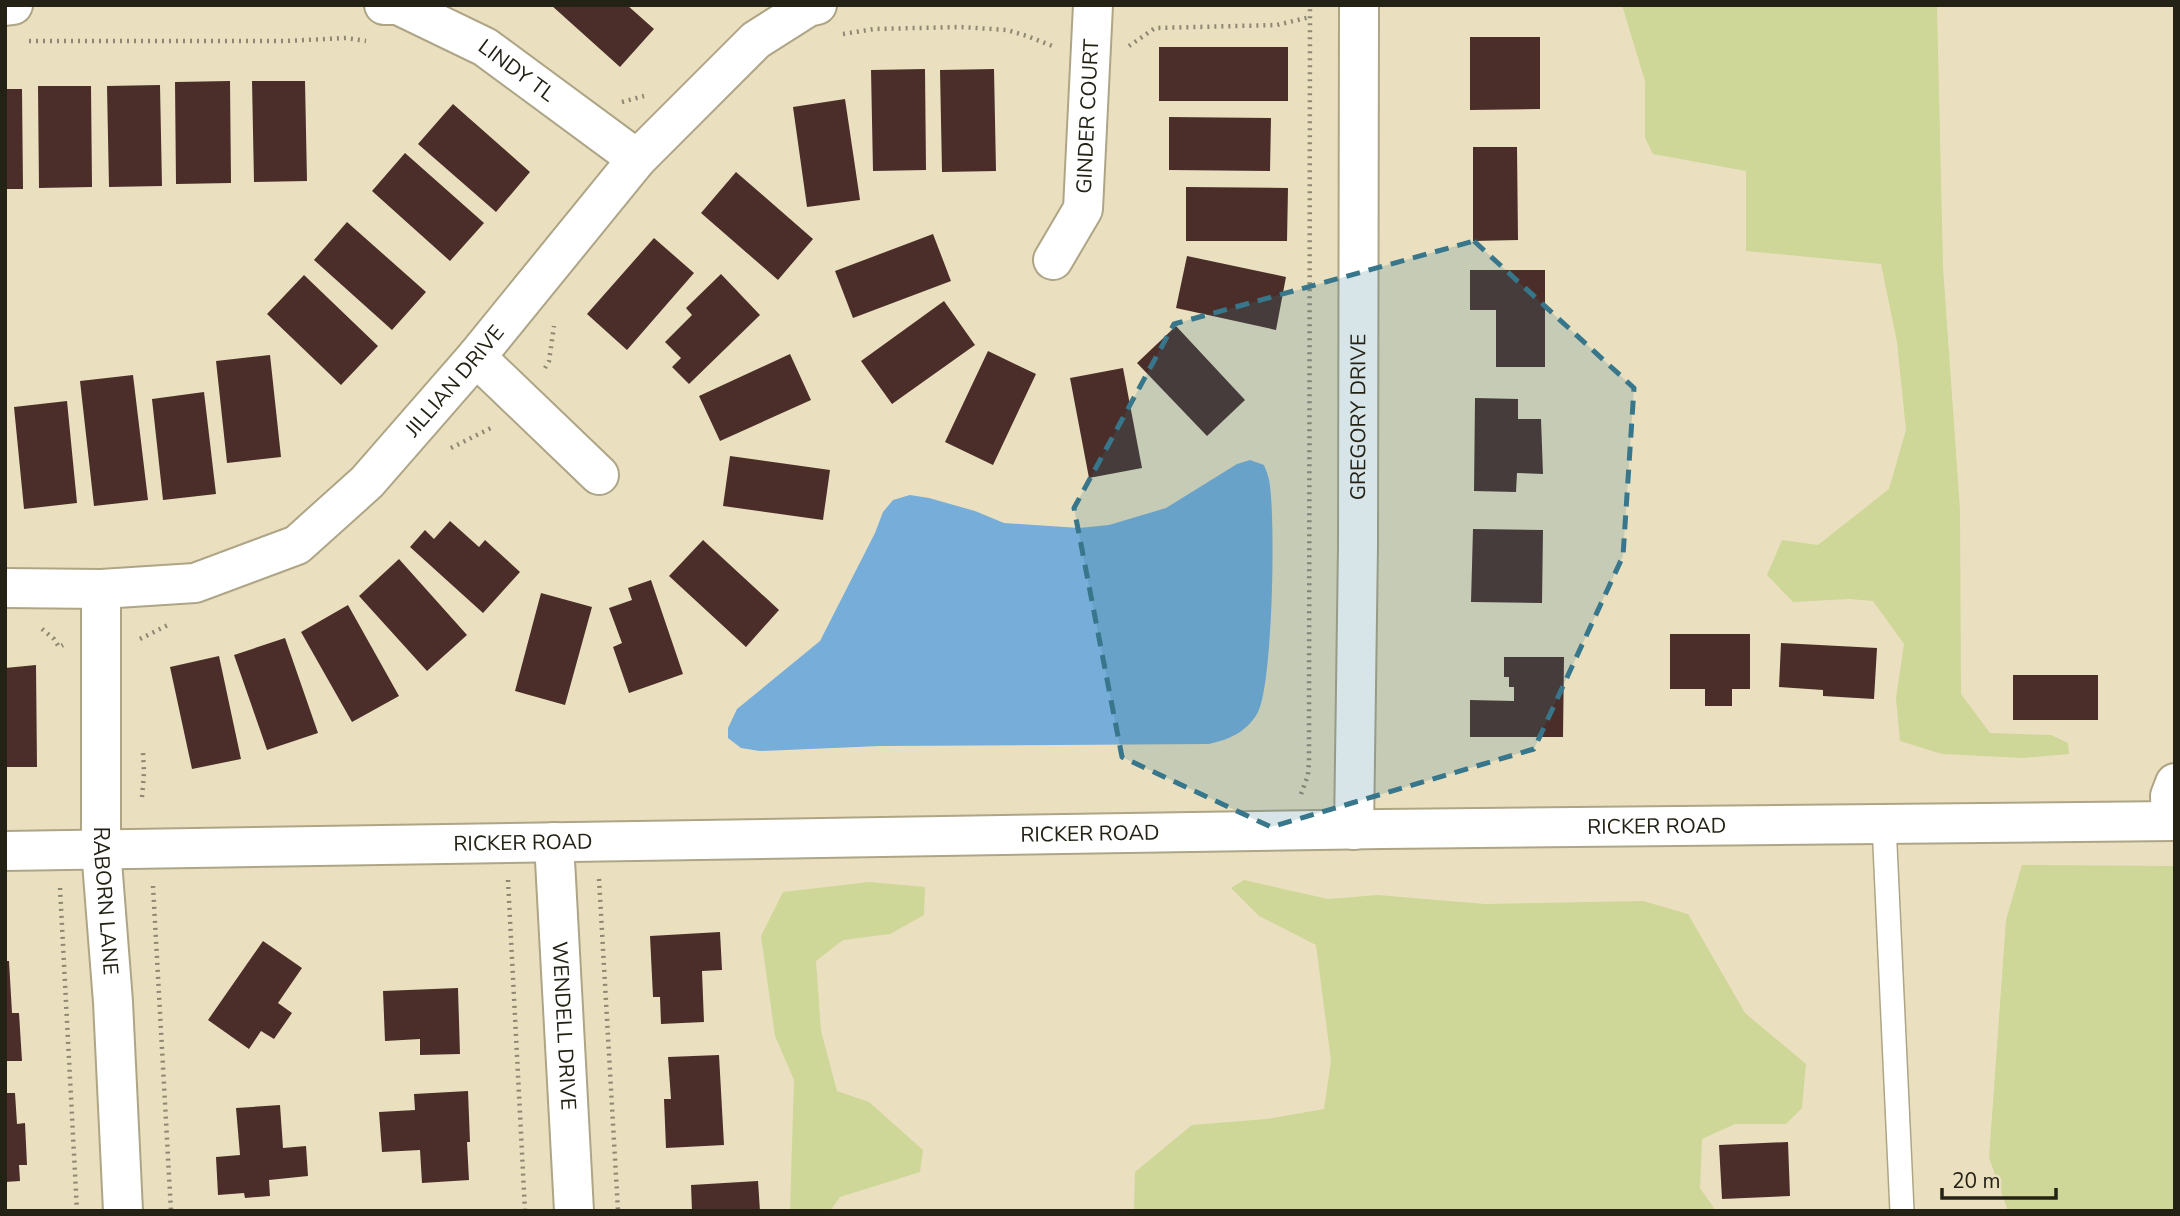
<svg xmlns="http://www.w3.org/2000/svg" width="2180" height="1216" font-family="'Nunito Sans',sans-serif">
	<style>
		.green { fill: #ced698 }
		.water { fill: #76add9 }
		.building { fill: #4b2e29 }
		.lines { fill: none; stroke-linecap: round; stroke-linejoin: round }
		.service-casing { stroke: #aea586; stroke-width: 26 }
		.minor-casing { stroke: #aea586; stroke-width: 42 }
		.tertiary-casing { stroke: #aea586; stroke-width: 42 }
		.path { stroke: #8e8771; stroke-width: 4.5; stroke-dasharray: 2 5; stroke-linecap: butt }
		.service { stroke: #fff; stroke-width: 23 }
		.minor { stroke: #fff; stroke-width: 38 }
		.tertiary { stroke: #fff; stroke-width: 38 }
		.marked { fill: #37768b; fill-opacity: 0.2; stroke: #37768b; stroke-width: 5; stroke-dasharray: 14 9; stroke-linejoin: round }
		.labels { text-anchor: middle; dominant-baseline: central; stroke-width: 7; stroke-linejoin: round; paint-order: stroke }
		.street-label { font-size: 21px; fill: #242115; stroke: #eae0c0 }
	</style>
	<rect width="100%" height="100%" fill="#eae0c0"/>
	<path class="green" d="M1622 5H1937L1943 267 1960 510 1961 694 1990 733 2051 735 2068 743 2069 754 2023 758 1942 754 1900 741 1896 698 1904 644 1873 601 1849 599 1793 602 1767 575 1782 540 1818 545 1889 489 1906 430 1897 342 1881 264 1746 251V171L1653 154 1645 138V81Z
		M2022 865 2175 866V1211H2008L1989 1158 2006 920Z
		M1244 880 1328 899 1378 895 1485 904 1643 901 1688 914 1745 1013 1806 1064 1802 1108 1786 1124H1735L1702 1139 1700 1188 1716 1211H1134L1135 1172 1192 1125 1267 1119 1324 1109 1331 1061 1316 945 1259 916 1231 888Z
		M869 882 925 887 924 915 890 934 843 940 816 961 821 1031 837 1091 869 1102 923 1150 920 1172 840 1197 830 1211H790L794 1080 775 1036 761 936 783 892Z"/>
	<path class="water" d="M1250 460 1264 465C1266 470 1268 475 1269 480 1276 513 1273 690 1257 714 1245 733 1230 739 1209 744L880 746 760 751 741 748 728 738V728L737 709 820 641 875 533 883 512 893 500 910 495 929 498 975 511 1004 523 1079 528 1109 525 1166 508 1237 464Z"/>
	<path class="building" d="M551 5H627L654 29 620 67Z
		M1470 37H1540V109L1470 110Z
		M1159 47H1288V101H1159Z
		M925 69 926 170 873 171 871 70Z
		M994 69 996 171 942 172 940 70Z
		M230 81 231 183 176 184 175 82Z
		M252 81H305L307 181 254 182Z
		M160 85 162 186 109 187 107 86Z
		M38 86H91L92 187 39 188Z
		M5 89H22L23 189H5Z
		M845 99 860 200 807 207 793 107Z
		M453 104 530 172 496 212 418 144Z
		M1169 117 1271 118 1270 171 1169 170Z
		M1473 147H1517L1518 240 1473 241Z
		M405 153 484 223 450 261 372 191Z
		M736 172 813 239 778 280 701 213Z
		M1186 187 1288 188 1287 241H1186Z
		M347 222 426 292 392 330 314 260Z
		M933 234 951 281 853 318 835 271Z
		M654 238 694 273 627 350 587 314Z
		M1187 256 1286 277 1276 330 1176 308Z
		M1470 270H1545V367H1496V310H1470Z
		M721 274 760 315 689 384 672 367 681 358 665 342 692 315 686 308Z
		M304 275 378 346 341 385 267 314Z
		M944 301 975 345 892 404 861 361Z
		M1176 326 1245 400 1207 436 1137 363Z
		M988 351 1036 374 993 465 945 442Z
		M790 354 811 400 720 441 699 396Z
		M270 355 281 457 227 463 216 361Z
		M1123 368 1142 468 1089 478 1070 378Z
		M133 375 148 500 94 506 80 381Z
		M204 392 216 494 163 500 152 399Z
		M1475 398 1518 399V419H1541L1543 474 1517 473 1516 492 1474 491Z
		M67 401 77 503 24 509 14 407Z
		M730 456 830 470 823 520 723 506Z
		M450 521 479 547 485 540 520 572 483 613 410 547 425 530 434 539Z
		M1473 529 1543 530 1542 603 1471 602Z
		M703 540 779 610 746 647 669 576Z
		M399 559 467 635 427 671 359 596Z
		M651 580 683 674 629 693 613 647 622 643 609 608 632 600 628 588Z
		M541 593 592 607 565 705 515 691Z
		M348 605 399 696 352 722 301 632Z
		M1670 634H1750V689H1732V706H1705V689H1670Z
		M285 638 318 733 267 750 234 655Z
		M1781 643 1877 648 1874 699 1823 696V690L1779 687Z
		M219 656 241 759 192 769 170 667Z
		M1504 657H1564L1563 737H1470V700L1514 701V687H1509V677H1504Z
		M36 665 37 767H5V668Z
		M2013 675H2098V720H2013Z
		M720 932 722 970 702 971 704 1022 661 1024 660 997H653L650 936Z
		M263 941 302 968 278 1003 292 1013 274 1039 261 1031 249 1049 208 1020Z
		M5 961H9L12 1013H19L22 1061H5Z
		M458 988 460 1054 420 1055V1039L385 1041 383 991Z
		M719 1055 724 1145 666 1148 664 1099H671L668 1057Z
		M468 1091 470 1142H467L469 1180 422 1183 420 1150 382 1152 379 1112 415 1110 414 1094Z
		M5 1093H15L17 1124 25 1123 27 1165H19L20 1181 5 1182Z
		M280 1105 283 1148 306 1146 308 1176 269 1180 270 1196 245 1198 244 1193 218 1195 216 1157 240 1155 236 1108Z
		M1788 1142 1790 1196 1722 1199 1719 1145Z
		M758 1181 760 1211H692L691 1185Z"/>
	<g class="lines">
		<g class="service-casing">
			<path id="service" d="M1884 824 1902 1211"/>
		</g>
		<g class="minor-casing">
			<g id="minor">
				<path id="s1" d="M384 5H398L485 47 637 159"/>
				<path d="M5 6 13 5"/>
				<path id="s2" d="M1053 260 1083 209 1093 5"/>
				<path d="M476 357 599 475"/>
				<path id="s3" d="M5 588 101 589 195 583 297 545 367 482 476 357 637 159 756 40 808 7 817 5"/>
				<path id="s4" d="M101 589V849L113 1002 123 1211"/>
				<path d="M2171 821 2170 796 2175 783"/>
				<path id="s5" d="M554 842 574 1211"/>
			</g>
		</g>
		<g class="tertiary-casing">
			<g id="tertiary">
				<path id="s6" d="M1354 830 1358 546 1359 5"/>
				<path id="s7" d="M5 851 1383 829 2175 821"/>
			</g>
		</g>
		<path class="path" d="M843 34 874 29 961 27 1007 30 1027 36 1055 47
			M29 41H285L346 38 366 41
			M1129 46 1155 28 1277 25 1310 17
			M622 102 644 96
			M545 368 549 361 554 326
			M451 448 493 427
			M42 629 54 639 59 647 63 645
			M140 639 170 624
			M1301 794 1308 775 1309 763 1310 5
			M142 797 144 773 143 753
			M599 879 618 1211
			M508 880 525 1211
			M153 886 171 1211
			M60 888 77 1211"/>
		<use href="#service" class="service"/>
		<use href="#minor" class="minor"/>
		<use href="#tertiary" class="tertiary"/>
	</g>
	<path class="marked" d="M1474 241 1634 388 1623 556 1534 749 1271 827 1122 757 1074 508 1174 324Z"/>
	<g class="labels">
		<g class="street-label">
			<text stroke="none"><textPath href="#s1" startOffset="150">LINDY TL</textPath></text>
			<text stroke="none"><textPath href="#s2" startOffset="152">GINDER COURT</textPath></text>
			<text stroke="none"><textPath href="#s3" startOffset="527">JILLIAN DRIVE</textPath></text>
			<text stroke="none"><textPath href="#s6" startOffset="413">GREGORY DRIVE</textPath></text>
			<text stroke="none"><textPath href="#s7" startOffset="1652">RICKER ROAD</textPath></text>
			<text stroke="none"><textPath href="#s7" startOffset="1085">RICKER ROAD</textPath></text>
			<text stroke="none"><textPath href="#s7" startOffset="518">RICKER ROAD</textPath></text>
			<text stroke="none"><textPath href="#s4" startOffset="312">RABORN LANE</textPath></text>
			<text stroke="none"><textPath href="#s5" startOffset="184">WENDELL DRIVE</textPath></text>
		</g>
	</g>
	<rect width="2180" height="1216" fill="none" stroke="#242115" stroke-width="14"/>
	<path d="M1942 1188v10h114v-10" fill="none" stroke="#242115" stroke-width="3.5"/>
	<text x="1952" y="1188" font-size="21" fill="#242115" stroke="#eae0c0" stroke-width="5" paint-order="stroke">20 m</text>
</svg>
